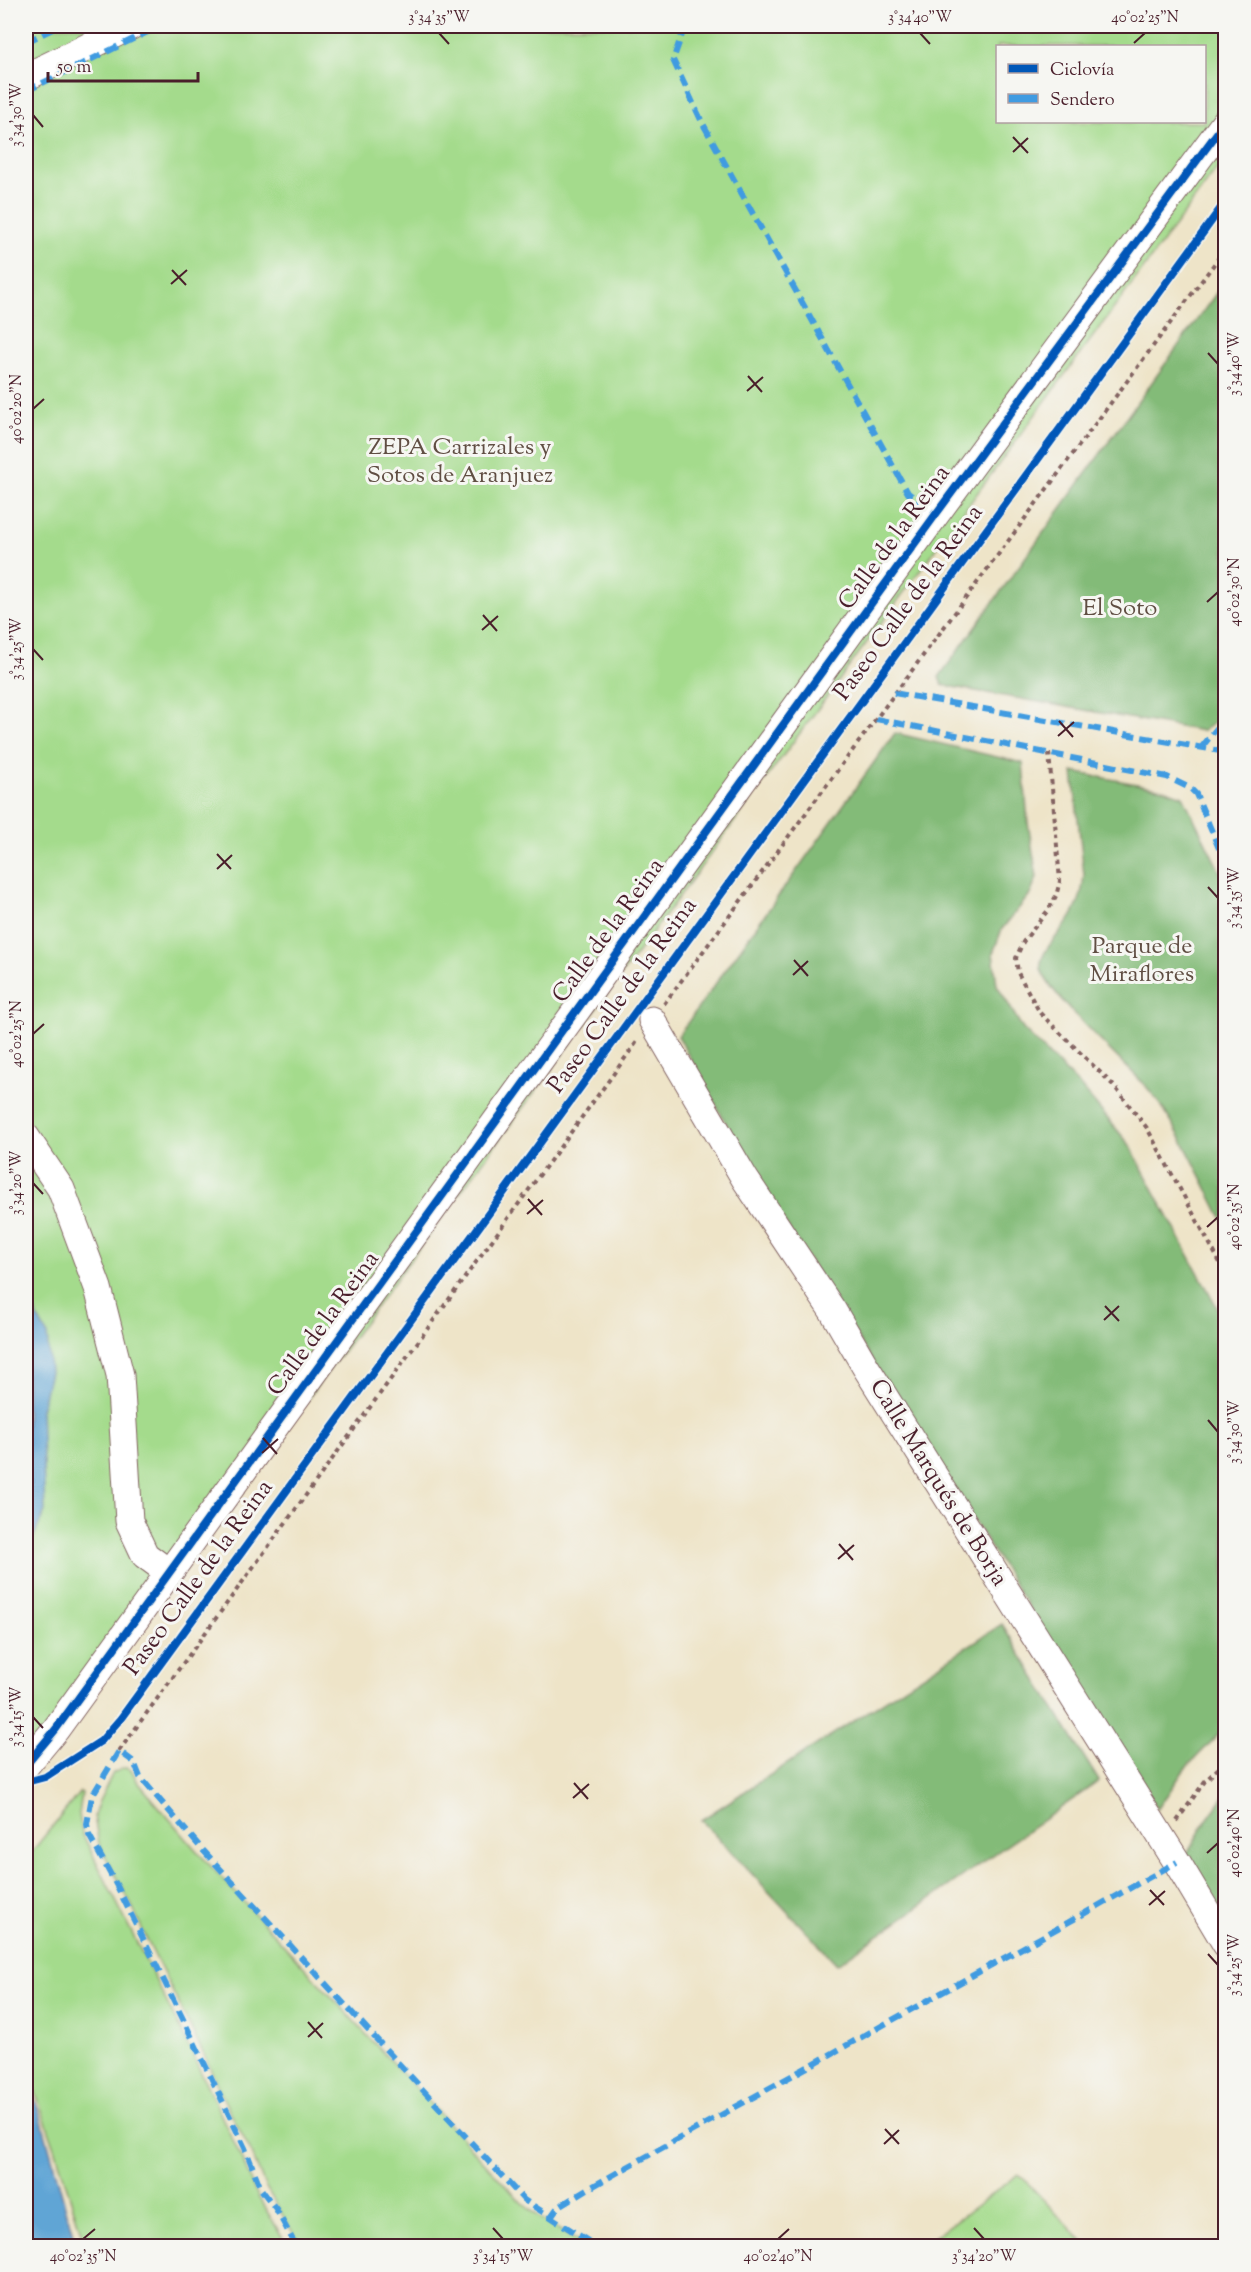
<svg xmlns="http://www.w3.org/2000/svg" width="1251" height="2272" font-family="'Sorts Mill Goudy',serif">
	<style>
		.green { fill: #a4db8c; stroke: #777d5c; stroke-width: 1.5; fill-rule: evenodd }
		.forest { fill: #83bb78; stroke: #666d52; stroke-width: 1.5 }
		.water { fill: #60a5d5; stroke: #556280; stroke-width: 1.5 }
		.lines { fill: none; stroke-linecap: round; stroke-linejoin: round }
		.minor-casing { stroke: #836462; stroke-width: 29 }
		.path { stroke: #836462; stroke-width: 4; stroke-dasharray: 4.5 4.5; stroke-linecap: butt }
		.minor { stroke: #fff; stroke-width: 27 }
		.quiet { stroke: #409be1; stroke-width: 6; stroke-dasharray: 12 6; stroke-linecap: butt }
		.cycleway-casing { stroke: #f6f6f2; stroke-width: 11 }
		.cycleway { stroke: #0057b8; stroke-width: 8 }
		.ticks { fill: none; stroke: #4a1f2b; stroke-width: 2 }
		.labels { text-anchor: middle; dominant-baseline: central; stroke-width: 6; stroke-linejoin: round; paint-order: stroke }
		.park-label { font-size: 24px; fill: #604e43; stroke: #f6f6f2 }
		.street-label { font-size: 24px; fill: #4a1f2b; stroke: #f6f6f2 }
		.neatline { fill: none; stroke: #4a1f2b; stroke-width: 2 }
		.ticks-label { font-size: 15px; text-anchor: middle; fill: #4a1f2b }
	</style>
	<rect width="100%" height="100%" fill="#f6f6f2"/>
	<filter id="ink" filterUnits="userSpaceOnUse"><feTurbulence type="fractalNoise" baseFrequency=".0167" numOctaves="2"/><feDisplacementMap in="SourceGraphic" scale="12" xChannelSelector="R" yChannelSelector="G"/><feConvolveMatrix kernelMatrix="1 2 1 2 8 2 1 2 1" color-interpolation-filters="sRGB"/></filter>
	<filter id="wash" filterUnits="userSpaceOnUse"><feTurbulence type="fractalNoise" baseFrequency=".008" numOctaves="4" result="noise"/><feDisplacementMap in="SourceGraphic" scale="24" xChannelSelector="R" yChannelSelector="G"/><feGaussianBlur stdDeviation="1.35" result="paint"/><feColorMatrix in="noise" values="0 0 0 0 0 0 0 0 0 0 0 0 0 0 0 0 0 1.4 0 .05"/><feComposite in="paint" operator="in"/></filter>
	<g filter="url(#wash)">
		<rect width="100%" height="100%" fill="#eee4c8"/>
		<path class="green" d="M26 26H1225V158L26 1780ZM998 46H1204V122H998Z
			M124 1768C132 1768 134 1774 137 1781L196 1850 521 2202 541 2219 586 2246H301L265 2186 252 2154 222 2096 207 2061 148 1942 130 1902 99 1844 94 1816 99 1801 113 1773Z
			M80 1792 82 1793 79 1814 82 1833 187 2043 245 2166 254 2190 288 2246H85L55 2148 26 2065V1859Z
			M1018 2175 1023 2178 1087 2246H922Z"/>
		<path class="forest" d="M1225 281V707L1215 722 1202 731 942 685 939 677Z
			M895 733 1023 763 1028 823 1037 877 1031 893 1002 929 993 953 997 985 1023 1029 1080 1086 1129 1144 1225 1322V1728L1184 1770 1157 1810 755 1176 678 1036Z
			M1073 772 1163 789 1183 796 1225 882V1224C1203 1182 1175 1118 1143 1083 1123 1062 1045 991 1041 968 1038 951 1066 929 1073 914 1080 902 1083 889 1084 875Z
			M1002 1624 1099 1781 837 1964 701 1820Z
			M1225 1795V1923L1186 1855 1206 1821Z"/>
		<path class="water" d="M26 1302 35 1312 47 1334 50 1372 41 1410 45 1511 26 1554Z
			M26 2078 40 2114 76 2246H26Z"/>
	</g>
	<g filter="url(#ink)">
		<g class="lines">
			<g class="minor-casing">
				<path id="minor" d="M26 77 131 26
					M652 1020 745 1179 833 1311 865 1366 1177 1862 1226 1944
					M26 1137 61 1189 98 1288 120 1375 129 1521 145 1555 168 1572
					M26 1765 56 1729 936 514 1226 121"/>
			</g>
			<path class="path" d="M1049 753 1060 881 1056 896 1049 909 1023 942 1016 958 1018 973 1040 1013 1114 1086 1147 1128 1226 1274
				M664 1004 1226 248
				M119 1751 639 1039
				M1177 1821 1205 1781 1226 1761"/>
			<use href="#minor" class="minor"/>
			<path class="quiet" d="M685 26 673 60 702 122 908 493 936 514
				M26 42 59 26
				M26 91 160 26
				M894 693 1226 752
				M876 719 1167 777 1190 788 1196 794 1226 865
				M1201 748 1226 717
				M550 2218 558 2207 586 2190 1177 1862
				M296 2246 276 2209 261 2189 245 2148 182 2017 118 1888 89 1835 87 1824 92 1796 119 1751 134 1762 140 1777 201 1848 524 2200 596 2246"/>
			<g class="cycleway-casing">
				<path id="cycleway" d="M26 1765 56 1729 936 514 1226 121
					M26 1785 30 1781 45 1777 101 1741 121 1718 1226 201"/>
			</g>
			<use href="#cycleway" class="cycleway"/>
		</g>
	</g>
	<path class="ticks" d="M439 33 449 44M920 33 930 44M1134 43 1145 33M33 115 43 127M1013 137 1028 153M1013 152 1028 138M172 270 186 285M171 284 187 270M1208 353 1218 364M748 376 762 392M747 391 763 377M33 409 44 399M1207 602 1218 592M483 615 497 631M482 630 498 616M33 649 43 660M1059 721 1073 737M1058 736 1074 722M217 854 231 869M217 869 232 855M1208 887 1218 898M794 960 808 976M793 975 808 961M33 1034 44 1024M33 1183 43 1194M528 1199 542 1215M527 1214 543 1200M1207 1227 1218 1217M1105 1306 1119 1321M1104 1320 1119 1306M1208 1420 1218 1432M263 1438 277 1454M262 1453 278 1439M839 1544 853 1560M838 1559 854 1545M33 1717 43 1728M574 1783 588 1799M573 1798 589 1784M1207 1853 1218 1843M1150 1890 1164 1905M1149 1905 1165 1891M1208 1954 1218 1965M308 2022 322 2038M308 2037 323 2023M885 2129 899 2144M884 2144 899 2130M493 2228 503 2239M974 2228 984 2239M83 2239 95 2229M778 2239 789 2229"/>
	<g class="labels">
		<g class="park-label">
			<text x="460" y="448">ZEPA Carrizales y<tspan x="460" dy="28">Sotos de Aranjuez</tspan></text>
			<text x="1120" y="609">El Soto</text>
			<text x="1142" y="947">Parque de<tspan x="1142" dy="28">Miraflores</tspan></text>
		</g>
		<g class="street-label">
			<text transform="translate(895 538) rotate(-54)">Calle de la Reina</text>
			<text transform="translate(909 603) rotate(-54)">Paseo Calle de la Reina</text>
			<text transform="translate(609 931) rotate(-54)">Calle de la Reina</text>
			<text transform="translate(623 996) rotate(-54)">Paseo Calle de la Reina</text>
			<text transform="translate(324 1324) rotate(-54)">Calle de la Reina</text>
			<text transform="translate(938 1483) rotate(58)">Calle Marqués de Borja</text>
			<text transform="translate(199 1578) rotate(-54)">Paseo Calle de la Reina</text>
		</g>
	</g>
	<rect width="1251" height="2272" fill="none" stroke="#f6f6f2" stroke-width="66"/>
	<rect x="996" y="45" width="210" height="78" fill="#f6f6f2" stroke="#b1a0a2" stroke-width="1.5"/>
	<rect x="1008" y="64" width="30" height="9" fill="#0057b8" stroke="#b1a0a2" stroke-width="1.5"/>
	<text x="1050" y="75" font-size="18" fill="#4a1f2b">Ciclovía</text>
	<rect x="1008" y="94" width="30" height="9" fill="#409be1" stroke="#b1a0a2" stroke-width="1.5"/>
	<text x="1050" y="105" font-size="18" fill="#4a1f2b">Sendero</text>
	<path d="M48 72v9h150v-9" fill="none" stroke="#4a1f2b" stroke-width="3"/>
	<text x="57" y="72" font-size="18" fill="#4a1f2b" stroke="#f6f6f2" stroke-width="4.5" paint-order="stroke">50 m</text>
	<rect x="33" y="33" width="1185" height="2206" class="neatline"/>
	<g class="ticks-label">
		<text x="439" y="22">3°34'35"W</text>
		<text x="920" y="22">3°34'40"W</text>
		<text x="1145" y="22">40°02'25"N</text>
		<text transform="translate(16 115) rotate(-90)" y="5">3°34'30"W</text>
		<text transform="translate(1234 364) rotate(-90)" y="5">3°34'40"W</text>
		<text transform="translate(16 409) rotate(-90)" y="5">40°02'20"N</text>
		<text transform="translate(1234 592) rotate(-90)" y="5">40°02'30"N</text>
		<text transform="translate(16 649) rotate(-90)" y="5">3°34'25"W</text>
		<text transform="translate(1234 898) rotate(-90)" y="5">3°34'35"W</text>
		<text transform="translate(16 1034) rotate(-90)" y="5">40°02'25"N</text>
		<text transform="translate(16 1183) rotate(-90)" y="5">3°34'20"W</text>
		<text transform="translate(1234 1217) rotate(-90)" y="5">40°02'35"N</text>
		<text transform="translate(1234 1432) rotate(-90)" y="5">3°34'30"W</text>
		<text transform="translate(16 1717) rotate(-90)" y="5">3°34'15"W</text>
		<text transform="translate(1234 1843) rotate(-90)" y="5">40°02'40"N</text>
		<text transform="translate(1234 1965) rotate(-90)" y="5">3°34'25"W</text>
		<text x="83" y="2261">40°02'35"N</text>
		<text x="503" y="2261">3°34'15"W</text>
		<text x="778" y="2261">40°02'40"N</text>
		<text x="984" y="2261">3°34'20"W</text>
	</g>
</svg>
